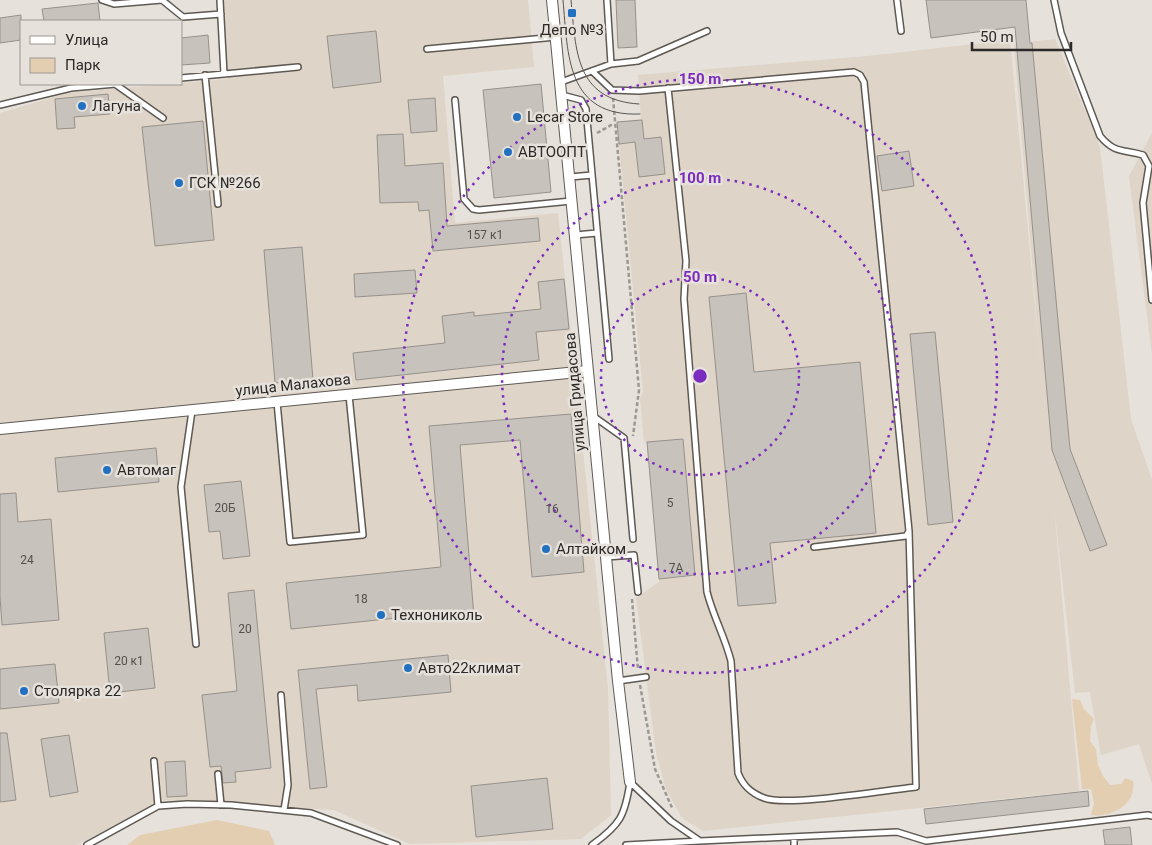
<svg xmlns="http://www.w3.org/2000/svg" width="1152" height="845" font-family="Roboto,sans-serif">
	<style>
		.built { fill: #ded4c7 }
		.green { fill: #e3ceb1 }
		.building { fill: #c7c2bc; stroke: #96918b }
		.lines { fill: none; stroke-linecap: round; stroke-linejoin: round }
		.service-casing { stroke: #5e5953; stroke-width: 8 }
		.minor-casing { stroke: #5e5953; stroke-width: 12 }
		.path { stroke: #9b9792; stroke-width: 2.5; stroke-dasharray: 4 2.5; stroke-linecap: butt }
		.service { stroke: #fff; stroke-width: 5 }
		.minor { stroke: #fff; stroke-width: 10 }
		.tram { stroke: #585552; stroke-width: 1 }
		.ring { fill: none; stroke: #7b2cbf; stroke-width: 2.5; stroke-dasharray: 2.5 5 }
		.poi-dot { fill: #2271c0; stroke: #e6e1da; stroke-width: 2 }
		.labels { text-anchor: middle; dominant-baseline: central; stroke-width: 5; stroke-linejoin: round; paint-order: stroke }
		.number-label { font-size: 12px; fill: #53504d }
		.poi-label { font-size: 15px; fill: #2c2a28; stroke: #e6e1da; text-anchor: start }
		.street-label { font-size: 15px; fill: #2c2a28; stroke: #e6e1da }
		.centre { fill: #7b2cbf; stroke: #e6e1da; stroke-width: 2.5 }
		.ring-label { font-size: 15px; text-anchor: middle; font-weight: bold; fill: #7b2cbf; stroke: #e6e1da; stroke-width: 5; stroke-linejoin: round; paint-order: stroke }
	</style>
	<rect width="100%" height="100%" fill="#e6e1da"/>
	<path class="built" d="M224 0H528L534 67 443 76 455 223 558 213 608 689 611 815 581 839 410 844 334 810 163 800 77 845H0V113L67 93 228 79Z
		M1055 39 1100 147 1131 419 1152 480V784L1139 744 1101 755 1090 692 1075 693 1054 506 1079 791 703 831 682 818 666 789 656 753 636 598 659 582 647 443 644 442 640 398 643 392 617 122 641 119 638 75 868 56 1010 40 1041 370 1014 44Z
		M1152 133V354L1129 176Z"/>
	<path class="green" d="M1072 699 1080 700 1084 709 1094 719 1091 726 1090 741 1096 749 1098 765 1103 776 1110 785 1121 784 1125 778 1133 781C1137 804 1112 818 1091 815L1094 803 1091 789H1082Z
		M217 820 269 831 275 845H127L140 835Z"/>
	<path class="building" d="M616 0H635L637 47 618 48Z
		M926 0H1026L1030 43H1032L1070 449 1107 545 1090 551 1052 450 1015 27 931 38Z
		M98 3 100 21H44L42 9Z
		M21 15V40L0 43V18Z
		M376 31 381 82 333 88 327 36Z
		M208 35 210 63 181 65V38Z
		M541 84 551 192 494 198 483 90Z
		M108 94 110 114 74 117 75 128 57 129 55 99Z
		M435 98 437 131 411 133 408 100Z
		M642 120 644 139 661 137 665 174 639 177 635 142 619 144 617 122Z
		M203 121 214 240 155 246 142 127Z
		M403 134 405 166 443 163 447 226 538 218 540 241 433 251 429 210 419 211 418 202 380 203 377 135Z
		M909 151 914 186 882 191 877 156Z
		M302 247 313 380 275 383 264 250Z
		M415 270 417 293 355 297 354 274Z
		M564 279 569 329 536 332 539 360 356 380 353 353 445 343 442 316 474 312V316L541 309 538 282Z
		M746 293 754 372 860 362 876 533 770 543 776 603 738 606 709 297Z
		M935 332 953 522 928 525 910 334Z
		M571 414 584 572 532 577 520 440 460 445 474 617 446 619 445 613 291 629 286 583 441 567 429 426Z
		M683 439 695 575 659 579 647 442Z
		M156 448 159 482 58 492 55 458Z
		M241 481 250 556 223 559 220 531 209 532 204 485Z
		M16 493 18 522 51 519 59 620 2 625 0 597V494Z
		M254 590 271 768 235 772 236 782 223 783 221 766 210 767 202 695 237 691 228 593Z
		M148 628 155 688 110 693 104 633Z
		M448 655 451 692 358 701 357 685 316 689 327 787 310 789 298 670Z
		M55 664 59 703 0 709V669Z
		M0 733H7L16 800 0 802Z
		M69 735 78 792 50 797 41 739Z
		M185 761 187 796 167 797 165 762Z
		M547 778 553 829 476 837 471 786Z
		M1088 791 1089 806 926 824 924 809Z
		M1130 827 1132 845H1105L1103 830Z"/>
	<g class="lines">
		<g class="service-casing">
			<path id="service" d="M102 0 114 4 162 0 183 17 221 14
				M220 0 224 74
				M897 0 901 31
				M1054 0 1061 33 1100 136C1115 154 1123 149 1143 155L1149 166 1143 203 1152 300
				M427 49 556 37
				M611 64 638 61 707 31
				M592 71 612 90 639 91 854 72 860 75 864 82 909 531 906 536 814 547
				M205 75 218 204
				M181 78 298 67
				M561 82 611 64 607 0
				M115 84 163 118
				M668 88 686 261 684 299 707 592C713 616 725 637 731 661L738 773C743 786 751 793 764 798 787 807 887 790 916 787L909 531
				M562 95 581 100 586 109 609 359
				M455 100 464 199 473 209 479 210 571 201
				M0 105 71 88 116 84
				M570 177 592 175
				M575 235 597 233
				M277 402 290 542 363 535 349 395
				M192 411 181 487 196 644
				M593 416 624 438 633 539
				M606 557 634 555 638 592
				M618 681 646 677
				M281 695 288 785 284 810
				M154 761 158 806
				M218 774 221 805
				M630 782 671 821 700 841 897 832 926 841 1148 815 1152 816
				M794 837V845
				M87 845 158 806 187 804 231 805 311 813 397 845
				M592 845C620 825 625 816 630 782
				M626 845 700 841"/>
		</g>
		<g class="minor-casing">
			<path id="minor" d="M552 0 618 681 630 782
				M0 429 588 371"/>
		</g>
		<path class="path" d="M613 98 639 390 633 436
			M597 133 613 124
			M632 599 638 670
			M640 685 655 769 673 810"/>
		<use href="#service" class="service"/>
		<use href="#minor" class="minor"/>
		<path class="tram" d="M563 0C568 55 566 117 640 114
			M571 0C576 51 575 100 639 104"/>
	</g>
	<g class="ring">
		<circle cx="700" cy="376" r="99"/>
		<circle cx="700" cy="376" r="198"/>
		<circle cx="700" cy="376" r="297"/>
	</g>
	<g class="poi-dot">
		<rect x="567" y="8" width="10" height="10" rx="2.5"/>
		<circle cx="82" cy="106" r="5"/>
		<circle cx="517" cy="117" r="5"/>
		<circle cx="508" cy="152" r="5"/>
		<circle cx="179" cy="183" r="5"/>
		<circle cx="107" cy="470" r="5"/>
		<circle cx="546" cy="549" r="5"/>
		<circle cx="381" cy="615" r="5"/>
		<circle cx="408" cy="668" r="5"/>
		<circle cx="24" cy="691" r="5"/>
	</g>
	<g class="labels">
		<g class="number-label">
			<text x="485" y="235">157 к1</text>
			<text x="670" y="503">5</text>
			<text x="225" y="508">20Б</text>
			<text x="552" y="509">16</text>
			<text x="27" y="560">24</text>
			<text x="676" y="568">7А</text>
			<text x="361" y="599">18</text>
			<text x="245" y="629">20</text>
			<text x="129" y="661">20 к1</text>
		</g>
		<g class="poi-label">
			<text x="572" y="30" text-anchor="middle">Депо №3</text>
			<text x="92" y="106">Лагуна</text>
			<text x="527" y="117">Lecar Store</text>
			<text x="518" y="152">АВТООПТ</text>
			<text x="189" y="183">ГСК №266</text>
			<text x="117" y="470">Автомаг</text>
			<text x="556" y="549">Алтайком</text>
			<text x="391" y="615">Технониколь</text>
			<text x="418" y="668">Авто22климат</text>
			<text x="34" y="691">Столярка 22</text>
		</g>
		<g class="street-label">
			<text transform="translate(293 385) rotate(-6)">улица Малахова</text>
			<text transform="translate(575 392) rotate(-95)">улица Гридасова</text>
		</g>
	</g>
	<circle cx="700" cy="376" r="8" class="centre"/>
	<g class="ring-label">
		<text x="700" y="84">150 m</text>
		<text x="700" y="183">100 m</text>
		<text x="700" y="282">50 m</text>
	</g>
	<rect x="20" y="20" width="162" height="65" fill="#e6e1da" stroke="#9c9893"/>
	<rect x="30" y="36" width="25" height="8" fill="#ffffff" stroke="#9c9893"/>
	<text x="65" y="45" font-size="15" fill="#2c2a28">Улица</text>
	<rect x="30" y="58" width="25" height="15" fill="#e3ceb1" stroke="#9c9893"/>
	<text x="65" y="70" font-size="15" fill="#2c2a28">Парк</text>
	<path d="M972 42v8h99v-8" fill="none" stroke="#2c2a28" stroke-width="2.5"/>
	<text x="980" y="42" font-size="15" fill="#2c2a28" stroke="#e6e1da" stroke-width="4" paint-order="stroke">50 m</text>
</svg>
